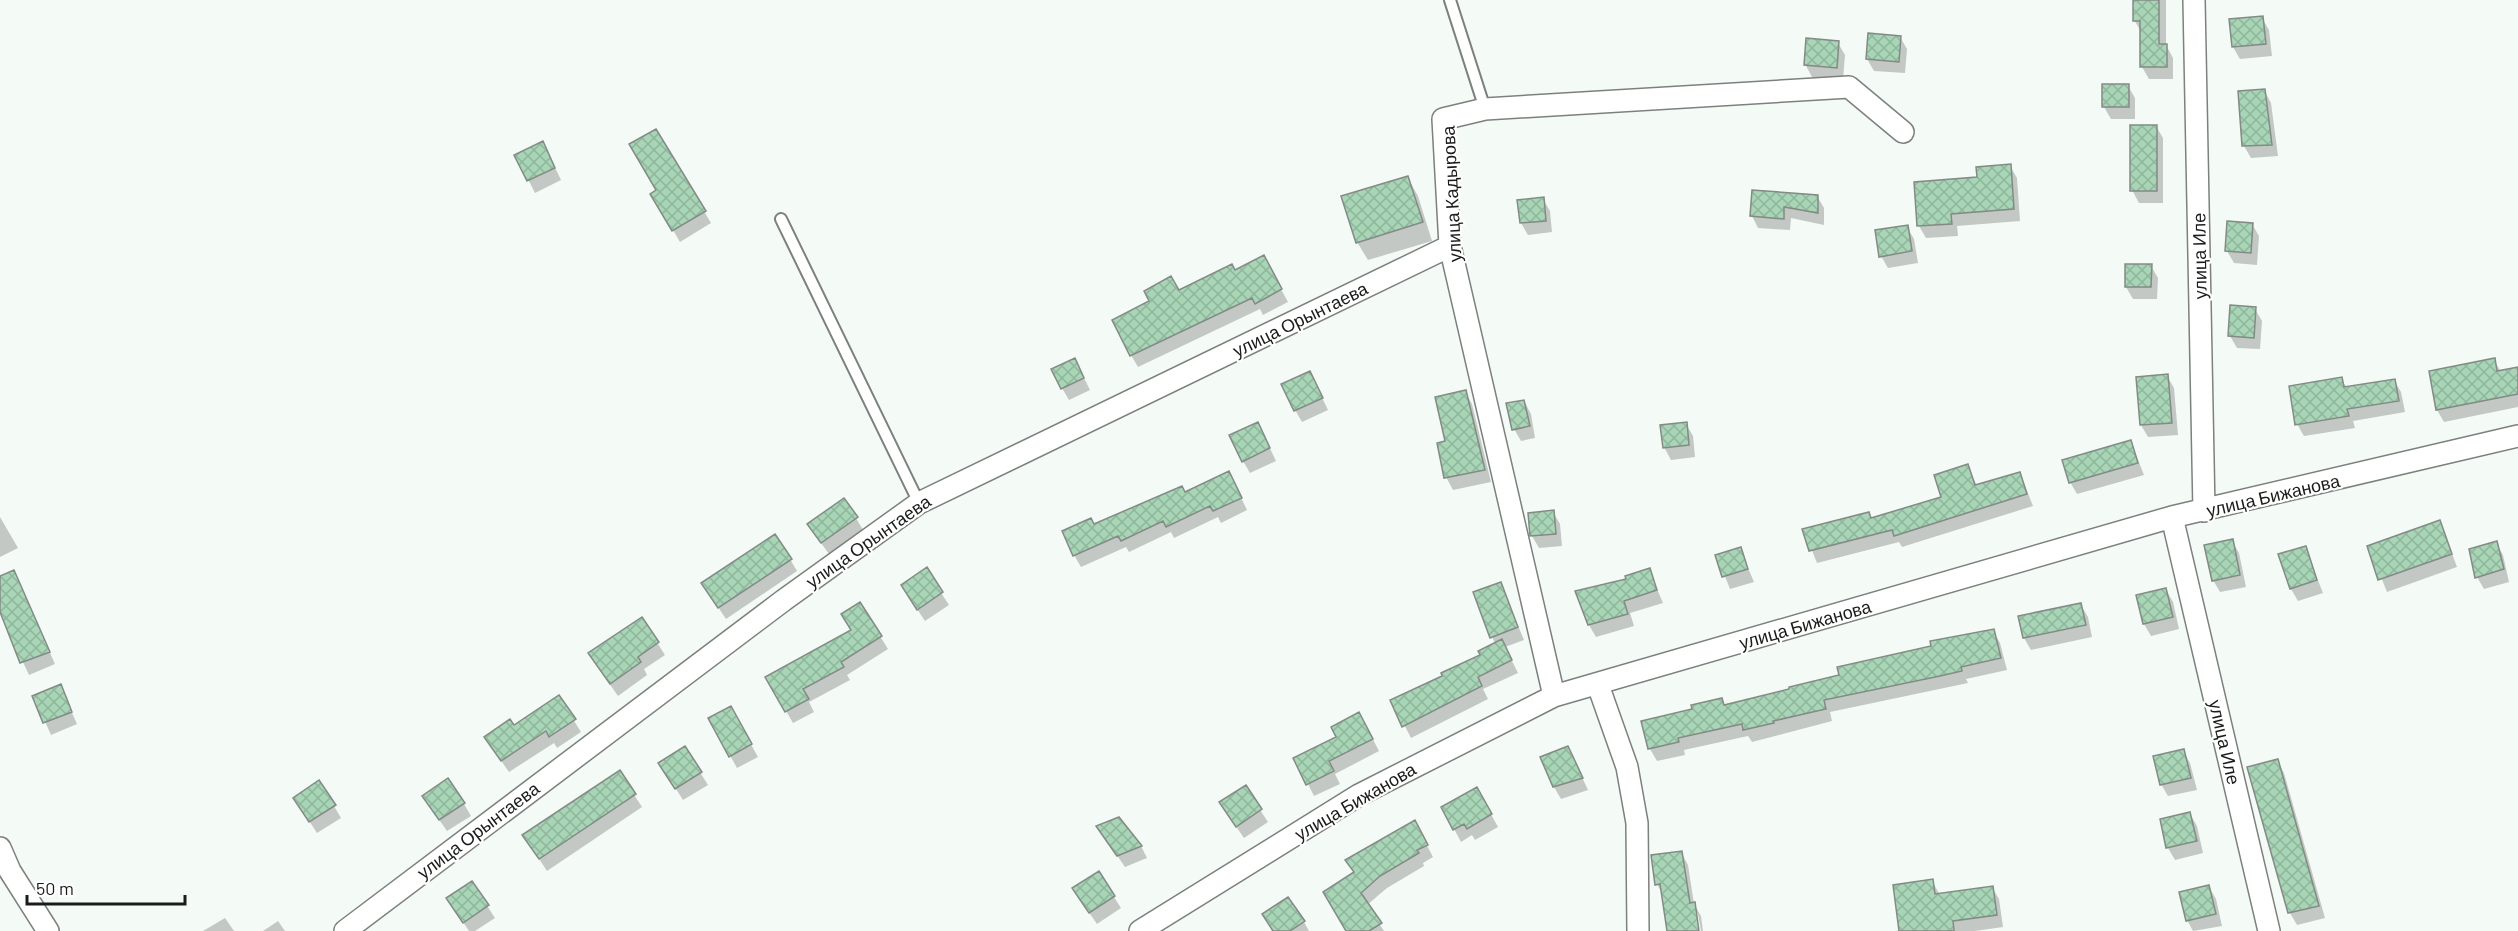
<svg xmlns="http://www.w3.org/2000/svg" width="2518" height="931" font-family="Barlow,sans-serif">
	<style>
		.shadow { fill: #0003 }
		.building { fill: url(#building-cross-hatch); stroke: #848a86; stroke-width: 1.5 }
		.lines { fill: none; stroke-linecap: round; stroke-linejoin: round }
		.service-casing { stroke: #7c817d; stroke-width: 14 }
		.minor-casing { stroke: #7c817d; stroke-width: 24 }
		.service { stroke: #fff; stroke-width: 10 }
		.minor { stroke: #fff; stroke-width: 21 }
		.labels { text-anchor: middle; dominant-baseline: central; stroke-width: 4.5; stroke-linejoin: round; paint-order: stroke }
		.street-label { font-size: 18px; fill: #1a1c1a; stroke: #fff }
	</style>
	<defs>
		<pattern id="building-cross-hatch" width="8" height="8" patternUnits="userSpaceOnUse" patternTransform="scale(1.5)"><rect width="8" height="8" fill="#a7d5b5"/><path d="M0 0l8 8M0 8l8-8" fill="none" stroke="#8fb69b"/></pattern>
	</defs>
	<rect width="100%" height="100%" fill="#f4faf6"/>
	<path class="shadow" d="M2135 0H2166V45L2173 58V79H2149L2142 67V33L2134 20Z
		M2262 18 2269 30 2272 56 2240 59 2233 47 2231 21Z
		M1900 37 1907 49 1905 73 1874 71 1867 59Z
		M1838 43 1845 55 1843 79 1812 77 1805 64Z
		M2128 86 2135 98V119H2111L2104 107Z
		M2264 90 2271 103 2278 156 2251 158 2244 146Z
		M2156 126 2163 138V203H2139L2132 190Z
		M656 131 711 223 680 242 652 194 658 191Z
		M516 155H549L561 180 535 193Z
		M2010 166 2017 178 2020 221 1957 226 1958 236 1926 238 1919 226 1916 183 1979 178Z
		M1407 177 1418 196 1432 241 1368 260 1357 242Z
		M1817 196 1824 208V225L1791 218 1790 230 1758 228 1752 216Z
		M1543 199 1550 211 1552 232 1528 235 1521 223 1519 201Z
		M2252 224 2259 236 2257 265 2234 263 2227 251Z
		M1907 227 1914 239 1918 263 1888 268 1881 256Z
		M2151 266 2158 278 2157 299H2133L2126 287Z
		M1270 269 1288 302 1263 315 1260 309 1138 367 1131 355 1179 292 1235 272Z
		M2255 309 2262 321 2260 349 2237 348 2230 336Z
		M2494 360 2501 372 2518 369V407L2444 422 2437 410Z
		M1081 372 1090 390 1069 400 1062 388Z
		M2167 376 2174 388 2178 435 2148 437 2141 425 2138 378Z
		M2341 379 2347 388 2394 380 2401 392 2405 412 2353 421 2355 428 2304 436 2297 424Z
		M1316 385 1328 410 1302 422 1295 410Z
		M1465 392 1472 404 1491 482 1453 490 1446 477 1447 442Z
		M1524 401 1531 414 1535 438 1521 441 1514 429Z
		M1686 424 1693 436 1695 457 1671 460 1664 447Z
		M1264 436 1276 461 1250 473 1243 461Z
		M2131 442 2144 475 2077 494 2070 482Z
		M1968 466 1977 486 2020 473 2033 506 1902 547 1899 542 1817 563 1804 530 1872 520 1943 498Z
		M1235 485 1247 510 1221 523 1218 517 1174 538 1171 532 1129 552 1126 547 1081 567 1074 555 1093 526Z
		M1553 512 1560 524 1562 546 1539 548 1532 536Z
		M0 517 18 548 0 557Z
		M856 518 863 530 829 554 816 536Z
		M2440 521 2457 567 2387 592 2369 547Z
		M2232 541 2239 553 2246 587 2220 592 2213 580Z
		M2496 543 2503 555 2509 582 2484 589 2477 577Z
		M2305 547 2323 593 2298 601 2291 589Z
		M1740 549 1754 582 1730 589 1717 556Z
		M790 559 797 571 726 619 710 595Z
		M926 570 949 605 925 621 909 597Z
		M1649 570 1663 603 1630 613 1634 626 1596 637 1589 625 1628 580Z
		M14 572 55 664 29 675 0 612V577Z
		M1500 583 1524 640 1505 647 1518 673 1483 689 1488 699 1411 738 1392 701 1482 655 1495 644 1475 593Z
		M2166 590 2173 602 2179 629 2151 636 2144 624 2138 597Z
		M860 604 888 649 847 675 850 680 809 702 814 712 793 723 767 678 853 631Z
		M2081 605 2088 617 2092 637 2031 650 2024 638Z
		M642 619 665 655 644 669 647 675 618 696 597 666Z
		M1993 631 2000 643 2007 670 1966 679 1968 683 1830 712 1832 721 1752 742 1748 736 1684 750 1685 755 1657 761 1650 749 1643 722 1694 710 1722 699 1725 706 1841 676Z
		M60 686 77 724 51 735 34 697Z
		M559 697 581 732 557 748 554 743 509 772 493 749 514 727Z
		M731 708 758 757 737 768 710 719Z
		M1366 726 1379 751 1335 774 1340 784 1314 796 1295 758Z
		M685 748 708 785 683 800 667 775Z
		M2183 751 2190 763 2197 790 2168 796 2161 784Z
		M1574 760 1588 790 1561 799 1554 787Z
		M2277 761 2284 773 2325 918 2297 925 2290 913Z
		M619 772 642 807 547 871 524 836Z
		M1245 787 1268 822 1244 838 1228 815Z
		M1477 789 1498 827 1475 840 1472 835 1461 842 1443 808Z
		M464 804 471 816 447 831 431 808Z
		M334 806 341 818 317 833 302 810Z
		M2190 814 2197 826 2203 853 2175 860 2168 848 2161 821Z
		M1421 834 1433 857 1423 863 1424 866 1387 888 1367 905 1384 931H1347L1355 874 1347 860Z
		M1105 838 1141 846 1147 858 1125 867Z
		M1681 852 1688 865 1694 904 1701 916 1703 931H1701L1698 914 1695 910 1698 931H1669L1664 897 1657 884Z
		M1932 881 1940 895 1992 887 1999 899 2003 927 1975 931H1895L1901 930Z
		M472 883 495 918 475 931H469L455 910Z
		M2209 887 2216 899 2222 926 2193 931 2187 920Z
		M1114 897 1121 908 1097 924 1081 901Z
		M1288 899 1304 922 1309 931H1274Z
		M225 918 234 931H203Z
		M278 921 285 931H263Z"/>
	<path class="building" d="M2133 0H2159V44H2167V67H2140V21H2133Z
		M2263 16 2266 44 2232 47 2229 19Z
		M1868 33 1901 36 1899 62 1866 59Z
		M1806 38 1839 41 1837 68 1804 65Z
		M2102 84H2129V107H2102Z
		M2265 89 2272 145 2242 146 2238 91Z
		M2130 125H2157V191H2130Z
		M656 129 706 211 672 231 650 194 656 190 629 144Z
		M543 141 555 168 527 181 514 155Z
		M2011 164 2014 209 1951 214 1952 224 1917 226 1914 182 1977 177 1976 167Z
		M1408 176 1423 222 1356 243 1341 196Z
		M1752 190 1818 195V213L1784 207V219L1750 216Z
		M1544 197 1546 221 1520 223 1517 200Z
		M2227 221 2253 223 2251 253 2225 251Z
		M1908 225 1912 251 1879 257 1875 230Z
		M1264 255 1282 289 1255 304 1252 298 1130 356 1112 320 1149 301 1144 291 1171 276 1179 290 1232 264 1235 270Z
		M2125 264H2152L2151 287H2125Z
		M2230 305 2256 307 2254 338 2228 336Z
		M1075 358 1084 378 1061 389 1051 369Z
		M2495 358 2497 371 2518 367V394L2436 410 2429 371Z
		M1310 371 1323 398 1294 411 1281 384Z
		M2168 374 2172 423 2140 425 2136 377Z
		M2342 377 2344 387 2395 379 2399 401 2347 409 2349 416 2295 425 2289 386Z
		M1466 390 1485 470 1444 478 1437 443 1445 441 1435 397Z
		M1524 400 1530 426 1512 430 1506 403Z
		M1258 422 1270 448 1242 462 1229 435Z
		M1687 422 1689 445 1663 448 1660 425Z
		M2131 440 2138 463 2069 483 2062 460Z
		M1968 464 1975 485 2020 472 2027 494 1894 536 1892 530 1809 551 1802 529 1869 512 1871 518 1941 497 1934 475Z
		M1229 471 1242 498 1213 511 1210 506 1166 527 1163 521 1121 541 1118 536 1073 556 1062 531 1091 518 1094 524 1182 486 1185 492Z
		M844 498 858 517 821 543 807 524Z
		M1554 510 1556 534 1530 536 1528 513Z
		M2440 520 2452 554 2378 580 2367 546Z
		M775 534 792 559 718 608 701 583Z
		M2233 539 2240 575 2212 581 2204 545Z
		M2497 541 2504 569 2475 578 2469 549Z
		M2306 546 2317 580 2290 589 2278 554Z
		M1741 547 1748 569 1722 577 1715 555Z
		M927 567 943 592 917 610 901 585Z
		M1650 568 1657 590 1624 601 1628 614 1588 625 1575 591 1626 579 1625 576Z
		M14 570 50 652 20 663 0 612V576Z
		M1501 582 1518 627 1490 638 1473 592Z
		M2166 588 2173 617 2143 624 2136 595Z
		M860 602 882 636 841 662 844 667 803 689 809 699 785 712 765 677 851 630 841 614Z
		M2081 603 2086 625 2023 638 2018 616Z
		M642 617 659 642 638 657 641 662 610 684 588 653Z
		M1994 629 2001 658 1961 667 1962 671 1940 676 1824 700 1826 709 1773 721 1774 723 1743 730 1742 724 1678 738 1679 742 1648 749 1641 721 1692 709 1691 705 1722 698 1724 705 1789 689V687L1839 675 1837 667 1931 646 1930 641Z
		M1502 639 1512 660 1478 677 1482 686 1402 727 1390 700 1442 676 1441 673 1480 655 1478 651Z
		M61 684 72 712 43 723 32 696Z
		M559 695 576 719 549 737 546 731 501 761 484 737 510 719 514 725Z
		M731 706 752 744 729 757 708 718Z
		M1359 712 1373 739 1329 761 1334 771 1306 785 1293 758 1336 737 1331 727Z
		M685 746 702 772 675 789 658 763Z
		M1568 746 1583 778 1553 787 1540 757Z
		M2184 749 2191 778 2160 785 2153 756Z
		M2278 759 2319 906 2288 913 2247 767Z
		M620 770 636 794 539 859 522 835Z
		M448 778 465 803 439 820 422 796Z
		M319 780 336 805 309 822 293 798Z
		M1246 785 1262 809 1236 827 1219 802Z
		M1477 787 1492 814 1467 829 1464 824 1453 830 1441 807Z
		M2190 812 2197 841 2166 848 2160 819Z
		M1119 817 1142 846 1117 856 1096 826Z
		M1415 820 1428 845 1417 850 1419 853 1380 876 1361 893 1382 923 1369 931H1346L1323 892 1354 872 1345 860Z
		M1682 851 1690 903 1695 902 1699 931H1667L1660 884 1655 885 1651 855Z
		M1099 871 1115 896 1089 913 1072 888Z
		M1933 879 1935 894 1993 886 1997 915 1953 921 1954 931H1899L1893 885Z
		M472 881 489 905 463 923 446 898Z
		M2209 885 2216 914 2186 921 2179 892Z
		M1288 897 1305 921 1290 931H1273L1262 914Z"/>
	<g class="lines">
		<g class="service-casing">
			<path id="service" d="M1450 0 1485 109
				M781 219 919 503"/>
		</g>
		<g class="minor-casing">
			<path id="minor" d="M2194 0 2204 511
				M2172 517 2269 931
				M1598 685 1627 767 1637 823 1638 931
				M1554 696 1450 246 1443 119 1485 109 1849 87 1903 132
				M0 848 10 871 48 931
				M345 931 784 600 919 503 1450 246
				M1140 931 1359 795 1554 696 2172 517 2518 436"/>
		</g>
		<use href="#service" class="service"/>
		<use href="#minor" class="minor"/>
	</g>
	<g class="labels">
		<g class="street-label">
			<text transform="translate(1451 194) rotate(-93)">улица Кадырова</text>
			<text transform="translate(2199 256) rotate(-91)">улица Иле</text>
			<text transform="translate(1300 319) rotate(-26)">улица Орынтаева</text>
			<text transform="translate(2273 495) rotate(-13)">улица Бижанова</text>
			<text transform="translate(868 541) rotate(-35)">улица Орынтаева</text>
			<text transform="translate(1805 624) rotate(-16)">улица Бижанова</text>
			<text transform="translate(2225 742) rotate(77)">улица Иле</text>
			<text transform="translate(1355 801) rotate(-30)">улица Бижанова</text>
			<text transform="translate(478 830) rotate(-37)">улица Орынтаева</text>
		</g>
	</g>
	<path d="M27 895v9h158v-9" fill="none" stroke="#1a1c1a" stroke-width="3"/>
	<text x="36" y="895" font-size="18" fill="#1a1c1a" stroke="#ffffff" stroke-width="4.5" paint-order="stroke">50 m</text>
</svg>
